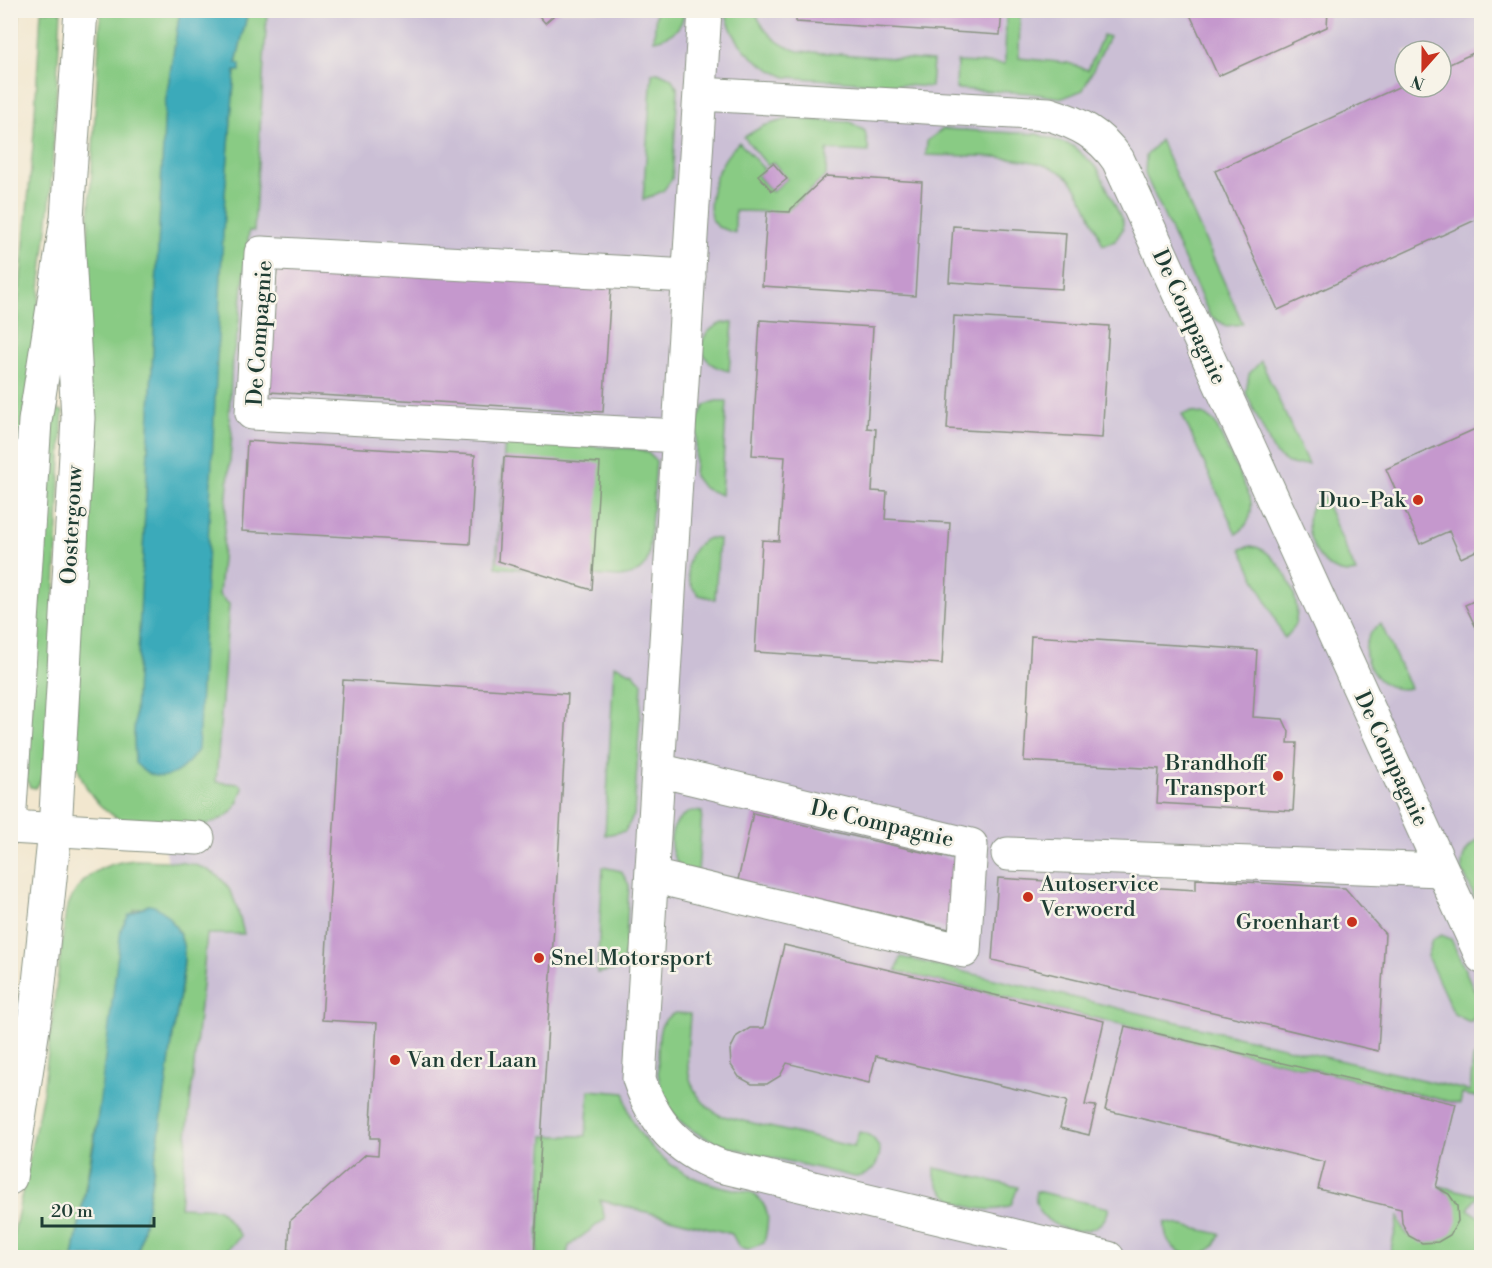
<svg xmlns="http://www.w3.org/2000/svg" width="1492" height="1268" font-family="'Libre Bodoni',serif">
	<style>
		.industrial { fill: #cbbfd5; fill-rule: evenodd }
		.green { fill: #89cb84; stroke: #54845c; stroke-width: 1.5 }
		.water { fill: #3baaba; stroke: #2d7477; stroke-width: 1.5 }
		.building { fill: #c598cd }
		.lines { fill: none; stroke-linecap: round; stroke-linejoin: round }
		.minor-casing { stroke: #889282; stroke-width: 35 }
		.major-casing { stroke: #889282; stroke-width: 35 }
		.minor { stroke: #fff; stroke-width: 33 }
		.major { stroke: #fff; stroke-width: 33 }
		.poi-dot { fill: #c8321e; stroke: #f7f3e8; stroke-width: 2 }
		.labels { text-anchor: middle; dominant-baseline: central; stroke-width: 5; stroke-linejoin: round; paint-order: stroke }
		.street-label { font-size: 22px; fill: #1f3d34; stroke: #f7f3e8 }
		.poi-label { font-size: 22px; fill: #1f3d34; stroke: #f7f3e8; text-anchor: end }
	</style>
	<rect width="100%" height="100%" fill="#f7f3e8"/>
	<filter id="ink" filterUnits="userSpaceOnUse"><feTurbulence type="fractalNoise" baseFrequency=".0167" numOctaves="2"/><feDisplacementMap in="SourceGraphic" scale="12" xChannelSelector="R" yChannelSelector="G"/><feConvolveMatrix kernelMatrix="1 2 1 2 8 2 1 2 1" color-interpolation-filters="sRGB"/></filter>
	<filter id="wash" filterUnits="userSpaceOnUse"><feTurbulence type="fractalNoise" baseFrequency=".008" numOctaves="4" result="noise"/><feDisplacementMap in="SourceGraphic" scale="24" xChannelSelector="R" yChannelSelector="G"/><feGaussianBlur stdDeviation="1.35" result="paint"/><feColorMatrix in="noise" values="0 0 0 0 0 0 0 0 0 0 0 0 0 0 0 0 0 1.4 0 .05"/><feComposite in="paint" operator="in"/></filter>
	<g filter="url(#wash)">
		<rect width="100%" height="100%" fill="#f2e7cf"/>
		<path class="industrial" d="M248 11H1481V1257H176L207 934 244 933 229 887 212 872 193 864 168 861 157 826 198 750 225 194ZM1405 51H1441V87H1405Z"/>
		<path class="green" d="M11 10 19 11 11 146 10 11Z
			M656 10 684 11C683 29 671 37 654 40Z
			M41 11H61L50 203 21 454 11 500V384L33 146Z
			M101 11H180L165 105 134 737 135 763 225 194 235 70 239 71 236 64 248 11H267L254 231H249L238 331 232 359 229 417 232 434 219 595 229 604 216 782 240 784 243 788C240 797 237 807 230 813 208 834 139 830 114 816 92 803 79 779 75 755L88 234Z
			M725 11H755C763 32 777 45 798 51L933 61 931 87 786 77C754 63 733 45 725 11Z
			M1006 11H1020L1019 58 1068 63 1088 70 1103 35 1109 37 1083 90 1063 98 1029 93 956 89 957 62 1005 64Z
			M658 72 671 78 678 89 672 179 663 191 643 200 652 73Z
			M789 119 850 122 865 131 869 152 827 150 826 176 786 212 735 211V233L718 227 711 218C707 190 719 161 739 142L764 169 758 176 772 192 787 179 773 162 768 166 744 137 763 126Z
			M943 129 1037 134 1073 146 1098 169 1123 222V229L1115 241 1103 245C1094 225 1086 200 1072 182 1048 151 964 157 926 155L927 141Z
			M1160 140 1243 324 1227 326 1210 316 1145 174 1146 156Z
			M722 323H733L729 371C698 365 691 336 722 323Z
			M1261 361 1308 464 1291 465 1275 454 1246 393 1249 374Z
			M716 401H727L721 495 703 488 694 476 698 419 705 405Z
			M52 408 63 411 47 771 36 788 30 787 26 779Z
			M1192 412 1205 415 1215 423 1250 497C1254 512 1249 526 1236 534L1182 414Z
			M505 441 638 449 648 453 656 461 649 553C647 570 635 576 618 577L496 567Z
			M1323 496 1356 572C1317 582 1290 513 1323 496Z
			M709 538 719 539 715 599 699 595C680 578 686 547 709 538Z
			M1251 546C1281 548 1316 619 1284 638L1241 549Z
			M1381 624 1410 688C1373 696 1348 643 1381 624Z
			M614 665 633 673 642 683 634 815 625 831 605 835Z
			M692 811 702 812 698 872 682 868C664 851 668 820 692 811Z
			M1481 838V912L1462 869C1461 854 1469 845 1481 838Z
			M134 860C164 861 212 858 229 889 237 902 240 919 244 934H207L180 1207 219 1209 241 1236 222 1255 176 1252V1257H137C153 1184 163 1109 173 1035 177 1009 185 979 184 953 183 927 161 899 134 910L73 1257 11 1258V1246L43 1092 66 910C78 878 100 863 134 860Z
			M603 867 621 871 629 885 625 956 615 970 597 973Z
			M1441 935 1451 939 1479 1001V1013L1470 1022 1454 1014 1427 956 1432 940Z
			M901 957 1470 1091 1473 1058 1481 1050V1098L1462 1094 1460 1104 896 971Z
			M675 1013 690 1014C688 1056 678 1089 719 1115L854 1147 859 1132C870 1134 876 1139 880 1150 879 1165 870 1176 855 1177 826 1170 797 1163 769 1157 712 1143 654 1130 658 1057 659 1039 656 1021 675 1013Z
			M589 1090 625 1093C628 1131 663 1165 697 1179 714 1186 734 1189 752 1193 772 1206 769 1222 764 1243L748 1249 739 1247 732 1234 600 1200 605 1219 569 1246 566 1257H537L544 1136H586Z
			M935 1168 1018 1187 1011 1205C986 1218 931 1202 935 1168Z
			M1439 1186 1478 1195 1468 1209 1481 1218V1257H1389L1399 1215C1404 1268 1492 1226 1439 1186Z
			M1036 1191 1109 1208C1101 1249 1029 1229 1036 1191Z
			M1165 1222 1220 1234C1210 1268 1162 1259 1165 1222Z"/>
		<path class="water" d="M180 11H248L236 63 240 64V71H235L225 194 198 750C180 776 159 788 135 763L134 737 165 105Z
			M148 905C166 906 183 934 184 952 184 979 177 1008 173 1035 163 1109 153 1184 137 1257H73L95 1139 121 929 129 915Z"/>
		<g id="blocks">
			<path class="building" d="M534 10H560L545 23Z
				M796 10H1002L1000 35 796 22Z
				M1188 10H1328L1327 27 1218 76Z
				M1482 49V217L1278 310 1215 171 1405 84V87H1441V68Z
				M773 163 787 179 772 191 758 175Z
				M826 176 922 182 915 296 762 286 767 211 790 212 791 209Z
				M953 226 1066 233 1062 289 949 282Z
				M277 266 611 286 603 412 269 392Z
				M954 316 1109 326 1102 438 947 429Z
				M760 320 873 327 867 428 876 429 872 491 887 492 885 519 950 523 942 664 755 652 762 540 779 541 785 457 752 455Z
				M1482 426V548L1461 558 1449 531 1420 544 1386 469Z
				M247 441 475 455 470 544 242 531Z
				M504 457 600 463 592 590 498 561Z
				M1482 597V640L1465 605Z
				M1031 636 1257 650 1253 717 1283 719 1289 732 1288 743H1297L1293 811 1157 803 1159 769 1024 761Z
				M343 680 568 694 534 1258H288L290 1221 366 1154 378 1155 379 1138H370L377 1023 322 1020Z
				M753 813 965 862 949 929 738 880Z
				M998 878 1196 890V879L1345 888 1385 934 1378 1051 992 960Z
				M784 945 1104 1021 1085 1105 1096 1106 1089 1135 1060 1128 1067 1101 876 1056 869 1083 787 1063 780 1076 767 1084H752L739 1077 731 1065 730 1050 737 1036 750 1028H764Z
				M1125 1026 1456 1104 1436 1187 1449 1194 1457 1206 1458 1221 1450 1235 1438 1242 1422 1243 1409 1236 1402 1223 1401 1209 1318 1189 1325 1162 1105 1110Z"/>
		</g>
	</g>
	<g filter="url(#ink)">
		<use href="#blocks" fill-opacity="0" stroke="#889282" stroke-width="1.5"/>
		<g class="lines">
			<g class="minor-casing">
				<path id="minor" d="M705 10 639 1079C654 1123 676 1149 720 1166L1108 1258
					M700 94 1049 114C1078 123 1100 134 1118 160L1482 957
					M679 436 252 413 261 253 689 276
					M10 827 198 838
					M1008 854 1442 870
					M652 876 964 951 971 845 658 770"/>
			</g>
			<g class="major-casing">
				<path id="major" d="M10 808 35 421 67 218 81 10
					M10 1178 37 1002 55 831 78 418 67 218"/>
			</g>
			<use href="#minor" class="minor"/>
			<use href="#major" class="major"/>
		</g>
	</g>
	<g class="poi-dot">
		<circle cx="1418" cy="500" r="6"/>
		<circle cx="1278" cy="776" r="6"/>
		<circle cx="1028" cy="897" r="6"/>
		<circle cx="1352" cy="922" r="6"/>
		<circle cx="539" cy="958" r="6"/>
		<circle cx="395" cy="1060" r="6"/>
	</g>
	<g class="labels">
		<g class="street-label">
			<text transform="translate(1189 317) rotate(65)">De Compagnie</text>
			<text transform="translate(260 333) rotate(-86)">De Compagnie</text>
			<text transform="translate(72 525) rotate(-87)">Oostergouw</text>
			<text transform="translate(1391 759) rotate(65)">De Compagnie</text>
			<text transform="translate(882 824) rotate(13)">De Compagnie</text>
		</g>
		<g class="poi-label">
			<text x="1406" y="500">Duo-Pak</text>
			<text x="1266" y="763">Brandhoff<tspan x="1266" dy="25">Transport</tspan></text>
			<text x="1040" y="884" text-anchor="start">Autoservice<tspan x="1040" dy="25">Verwoerd</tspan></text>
			<text x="1340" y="922">Groenhart</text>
			<text x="551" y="958" text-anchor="start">Snel Motorsport</text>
			<text x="407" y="1060" text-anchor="start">Van der Laan</text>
		</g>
	</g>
	<rect width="1492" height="1268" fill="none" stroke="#f7f3e8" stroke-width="36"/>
	<g transform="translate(1423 69) rotate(201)"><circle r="28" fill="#f7f3e8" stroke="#a1aaa0" stroke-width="1.5"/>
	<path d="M0-4.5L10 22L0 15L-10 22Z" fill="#c8321e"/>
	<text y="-9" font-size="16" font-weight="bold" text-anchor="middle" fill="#1f3d34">N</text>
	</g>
	<path d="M42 1217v9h112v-9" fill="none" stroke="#1f3d34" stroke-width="3"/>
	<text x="51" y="1217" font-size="18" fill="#1f3d34" stroke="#f7f3e8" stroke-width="4.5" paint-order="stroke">20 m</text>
</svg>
